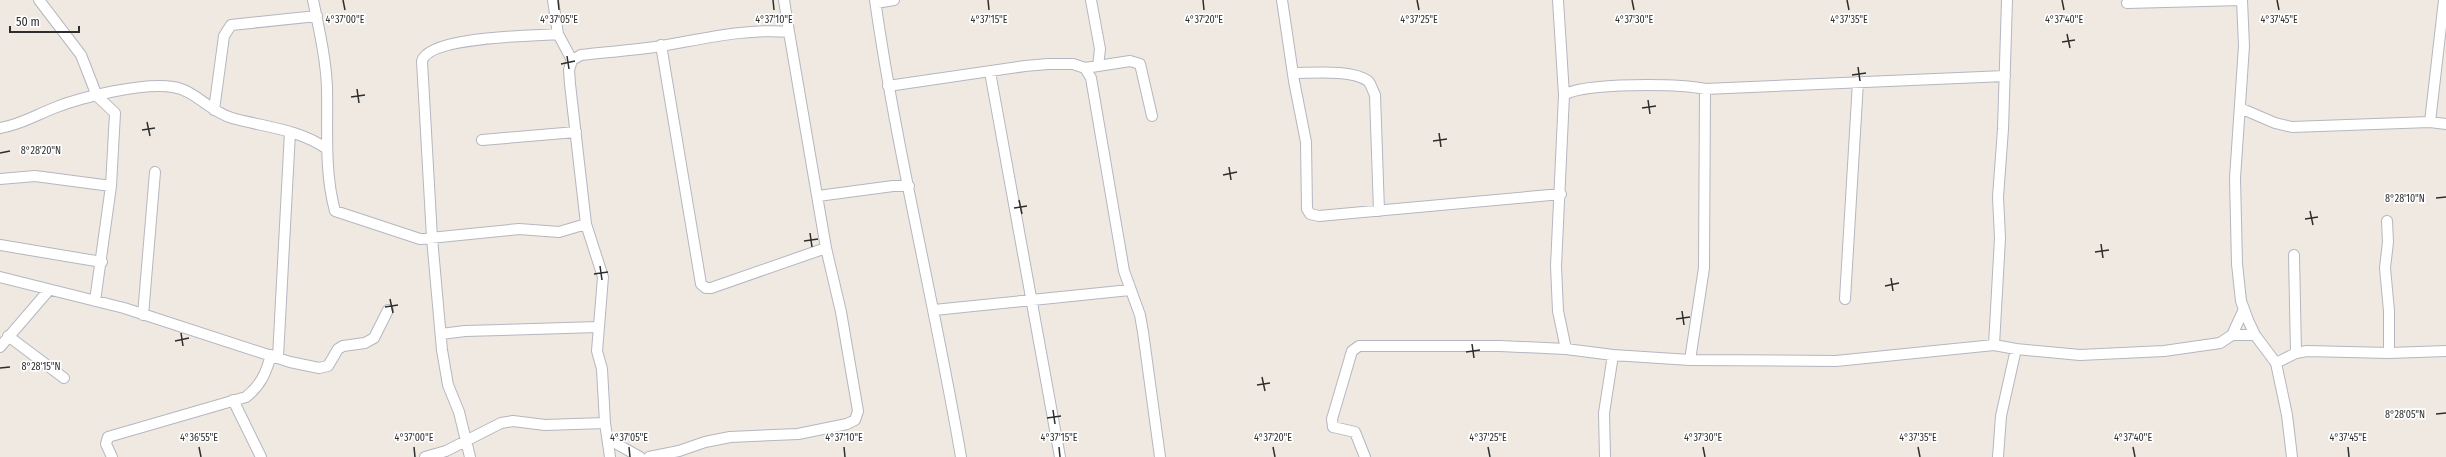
<svg xmlns="http://www.w3.org/2000/svg" width="2446" height="457" font-family="'Fira Sans Condensed',sans-serif">
	<style>
		.lines { fill: none; stroke-linecap: round; stroke-linejoin: round }
		.street-casing { stroke: #b4b7c1; stroke-width: 12 }
		.street { stroke: #fff; stroke-width: 10 }
		.ticks { fill: none; stroke: #2e2e2e; stroke-width: 1.5 }
		.ticks-label { font-size: 10px; text-anchor: middle; fill: #2e2e2e; stroke: #fff; stroke-width: 3.5; stroke-linejoin: round; paint-order: stroke }
	</style>
	<rect width="100%" height="100%" fill="#efe9e1"/>
	<g class="lines">
		<g class="street-casing">
			<path id="street" d="M39 0 81 55 97 96 115 113 111 186 95 301
				M313 0C319 29 326 59 327 88 328 129 324 171 335 211L420 239 519 229 559 232 586 224
				M553 0 558 34 572 60
				M784 0 789 32
				M875 0C897 154 935 304 961 457
				M1091 0 1100 49 1098 66
				M1282 0 1294 81 1306 142 1307 209 1310 214 1319 216 1561 194
				M1558 0 1564 95
				M2242 0 2244 46 2235 178 2237 264 2241 301 2248 320 2255 335 2276 363 2287 415 2292 457
				M876 3 894 0
				M2127 3 2242 0
				M661 45 701 284 706 288H711L826 248
				M1085 68 1130 61 1140 64 1152 116
				M990 72 1060 457
				M1293 73C1312 73 1352 69 1368 81 1371 84 1373 91 1375 95L1379 211
				M888 86 1025 66 1048 64H1073L1085 68 1091 78 1124 271 1140 315 1143 332 1160 457
				M2240 108 2275 123 2292 127 2430 122 2446 124
				M214 110 224 36 231 25 317 16
				M2430 122 2444 0
				M0 128C20 125 36 115 54 108 81 97 144 82 173 87 195 90 210 112 232 118 264 127 299 129 327 149
				M482 140 576 132
				M0 179 35 176 111 186
				M818 196 893 186H909
				M2387 221 2388 242 2385 268 2389 311V353
				M0 245 102 262
				M2294 255 2296 353
				M0 277 124 308 290 362 319 368 328 366 338 349 343 346 365 343 374 338 388 310
				M1845 299 1858 82
				M934 310 1130 290
				M143 315 155 172
				M441 334 465 331 598 327
				M2232 335H2255
				M8 336 64 378
				M1994 345 2000 238 1998 197 2003 129 2007 0
				M0 347 49 290
				M1566 349 1558 311 1556 266 1564 95C1585 82 1680 84 1705 89L2005 76
				M278 357 290 132
				M1690 360 1704 268 1705 89
				M2276 363 2296 353 2307 351 2389 353 2446 351
				M233 400 261 457
				M608 439 640 457
				M112 457 106 444 108 437 246 397C261 385 266 373 271 355
				M425 457 446 451 501 423 513 421 545 425 605 423
				M470 457 459 412 448 385 442 350 432 238 422 61C429 36 533 36 558 34
				M610 457 605 423 602 369 597 351 603 277 586 224 570 84 569 70 572 60 581 55C608 52 635 50 661 46 703 39 746 28 789 32L826 248 841 312 858 411 855 420 847 424 798 434 730 437 705 442 679 451 649 457
				M1365 457 1355 432 1333 427 1332 419 1352 351 1359 346H1500L1566 349 1613 355 1690 360 1836 361 1994 345 2016 349 2080 355 2164 351 2220 343 2232 335 2244 309
				M1605 457 1604 413 1613 355
				M1998 457 2001 416 2016 349"/>
		</g>
		<use href="#street" class="street"/>
	</g>
	<path class="ticks" d="M343 0 345 10M558 0 559 10M773 0 774 10M988 0 989 10M1203 0 1204 10M1417 0 1419 10M1632 0 1634 10M1847 0 1849 10M2062 0 2064 10M2277 0 2279 10M2067 34 2070 48M2062 42 2075 40M567 56 569 69M561 64 575 61M1858 67 1860 81M1852 75 1866 73M357 89 359 103M351 97 365 95M1648 100 1650 114M1642 108 1656 106M147 122 150 136M142 130 155 128M1439 133 1441 147M1433 141 1447 139M0 153 10 151M1229 167 1231 180M1223 175 1237 172M2436 198 2446 197M1019 200 1022 214M1014 208 1027 206M2310 211 2313 225M2305 219 2318 217M810 233 812 247M804 241 818 239M2101 244 2103 258M2095 252 2109 250M600 266 602 280M594 274 608 272M1891 278 1893 291M1885 286 1899 283M390 299 393 313M385 307 398 305M1682 311 1684 325M1676 319 1690 317M181 333 183 346M175 341 189 338M1472 344 1474 358M1466 352 1480 350M0 368 10 367M1262 377 1265 391M1257 385 1270 383M1053 410 1055 424M2436 414 2446 413M1047 418 1061 416M199 447 201 457M414 447 415 457M629 447 630 457M844 447 845 457M1059 447 1060 457M1273 447 1275 457M1488 447 1490 457M1703 447 1705 457M1918 447 1920 457M2133 447 2135 457M2348 447 2349 457"/>
	<g class="ticks-label">
		<text x="345" y="23">4°37'00"E</text>
		<text x="559" y="23">4°37'05"E</text>
		<text x="774" y="23">4°37'10"E</text>
		<text x="1419" y="23">4°37'25"E</text>
		<text x="1634" y="23">4°37'30"E</text>
		<text x="2279" y="23">4°37'45"E</text>
		<text x="989" y="23">4°37'15"E</text>
		<text x="1204" y="23">4°37'20"E</text>
		<text x="1849" y="23">4°37'35"E</text>
		<text x="2064" y="23">4°37'40"E</text>
		<text x="41" y="154">8°28'20"N</text>
		<text x="2405" y="202">8°28'10"N</text>
		<text x="41" y="370">8°28'15"N</text>
		<text x="2405" y="418">8°28'05"N</text>
		<text x="199" y="441">4°36'55"E</text>
		<text x="414" y="441">4°37'00"E</text>
		<text x="629" y="441">4°37'05"E</text>
		<text x="844" y="441">4°37'10"E</text>
		<text x="1059" y="441">4°37'15"E</text>
		<text x="1273" y="441">4°37'20"E</text>
		<text x="1488" y="441">4°37'25"E</text>
		<text x="1703" y="441">4°37'30"E</text>
		<text x="1918" y="441">4°37'35"E</text>
		<text x="2133" y="441">4°37'40"E</text>
		<text x="2348" y="441">4°37'45"E</text>
	</g>
	<path d="M10 26v6h69v-6" fill="none" stroke="#2e2e2e" stroke-width="2"/>
	<text x="16" y="26" font-size="12" fill="#2e2e2e" stroke="#ffffff" stroke-width="3" paint-order="stroke">50 m</text>
</svg>
